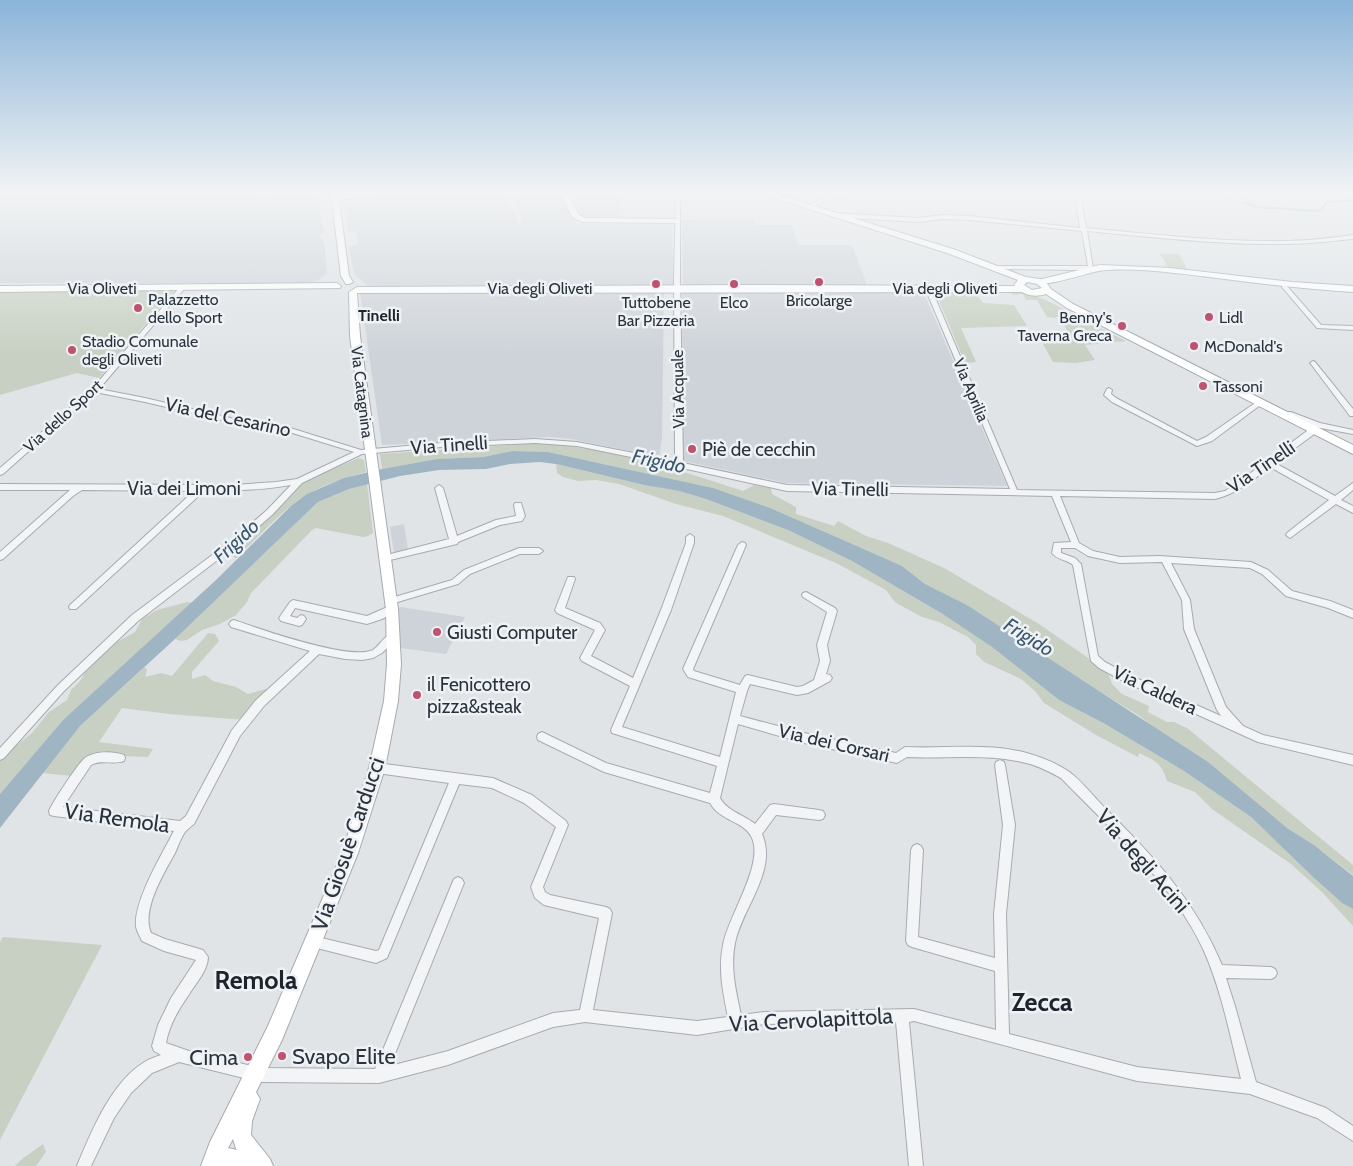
<svg xmlns="http://www.w3.org/2000/svg" width="1353" height="1166" font-family="Cabin,sans-serif">
	<style>
		.built { fill: #ced3d9 }
		.green { fill: #c7d0c2 }
		.water { fill: #9fb5c3 }
		.lines { fill: none; stroke-linecap: round; stroke-linejoin: round }
		.stream { stroke: #9fb5c3; stroke-width: 2 }
		.street-casing { stroke: #a6abb1; stroke-width: 2 }
		.secondary-casing { stroke: #a6abb1; stroke-width: 2 }
		.primary-casing { stroke: #a1a9b1; stroke-width: 2 }
		.street { fill: #f2f4f6; fill-rule: evenodd }
		.secondary { fill: #fff; fill-rule: evenodd }
		.primary { fill: #fff; fill-rule: evenodd }
		.poi-dot { fill: #be5370; stroke: #eff2f5; stroke-width: 2 }
		.labels { text-anchor: middle; dominant-baseline: central; stroke-width: 5; stroke-linejoin: round; paint-order: stroke }
		.far-street-label { font-size: 16px; fill: #2a333d; stroke: #eff2f5 }
		.far-poi-label { font-size: 16px; fill: #2a333d; stroke: #eff2f5; text-anchor: start }
		.far-neighbourhood-label { font-size: 16px; font-weight: bold; fill: #1d242d; stroke: #eff2f5 }
		.street-label { font-size: 19px; fill: #2a333d; stroke: #eff2f5 }
		.poi-label { font-size: 19px; fill: #2a333d; stroke: #eff2f5; text-anchor: start }
		.water-label { font-size: 20px; font-style: italic; fill: #39566c; stroke: #eff2f5 }
		.near-street-label { font-size: 22px; fill: #2a333d; stroke: #eff2f5 }
		.near-poi-label { font-size: 22px; fill: #2a333d; stroke: #eff2f5; text-anchor: start }
		.near-quarter-label { font-size: 25px; font-weight: bold; fill: #1d242d; stroke: #eff2f5 }
	</style>
	<rect width="100%" height="100%" fill="#e0e4e7"/>
	<path class="built" d="M0 192H253L264 196 267 192H318L322 225 325 232 321 233 320 237 324 242 327 273 319 280 309 283H0Z
		M397 192H505L519 223 523 222 512 192H559L576 224H672L673 285 368 286 354 274 349 247 358 245 357 231 348 232 343 200Z
		M567 192H623L620 219H584Z
		M754 219 755 225H792L798 245H852L867 285H683L682 220Z
		M664 291 662 439 659 457 571 439 550 437 382 445 360 292Z
		M682 291H923L1007 486 786 483 683 461Z
		M404 524 408 550 394 553 390 527Z
		M401 607 465 617 446 654 401 648 398 608Z"/>
	<path class="green" d="M1160 254H1179L1188 271 1169 269Z
		M0 290H175L99 378 77 373 0 395Z
		M935 291H974L983 303 1014 305 1027 326 961 328 976 362 965 363Z
		M1010 291C1030 291 1046 300 1064 309L1065 313 1055 318 1047 317 1037 300H1026L1023 294 1013 295Z
		M1064 319H1072L1078 325 1092 324 1126 341 1085 345 1095 360 1076 363 1053 362 1039 337H1071L1061 320Z
		M539 443C609 448 677 469 743 491L754 485 771 488 772 494 796 507V514L834 526 838 521 866 536 888 543 944 568 995 598 1039 624 1107 671 1112 684 1122 694 1149 706 1148 712 1167 722H1174L1187 728 1353 865V875L1314 845 1287 828 1138 715 1058 666 967 605 925 584 902 566 713 488 548 452 513 451 483 457 437 459 382 469 380 454Z
		M359 458 364 460 366 472C346 477 326 484 308 494 284 507 257 539 236 558L226 553 244 541 243 538 303 481Z
		M556 464 644 485 679 491 706 499 788 530 852 561 941 613 992 647 1059 700 1105 724 1184 771 1251 817 1313 877 1342 903 1353 909V926L1322 892 1291 864 1212 809 1195 792 1167 781C1162 764 1155 760 1139 753L1138 757 1096 735 1044 703 1035 691 1021 679 984 662 976 654V645L968 637 939 622 922 617 898 604 894 601 886 590 838 564 723 516 676 504 619 484 596 480 578 481 563 477 557 473Z
		M367 484 373 533 368 536 363 537 316 528 312 530 251 593 247 602 236 615 220 624 202 630 187 640 181 641 175 639 318 502 349 489Z
		M187 602 192 603 63 720 0 794V761L13 748 32 733 49 712 67 700 71 690 81 680 86 670 117 642 135 632 142 619 157 610Z
		M208 633 215 634 219 641 192 672V679L205 675 213 681 236 687 248 694 266 689 269 692 245 720 169 714 122 708 99 742 153 749 148 757 92 755 72 776 42 773 80 726 145 667 147 670 145 677 161 673 172 676Z
		M3 937 102 945 0 1140V942Z
		M43 1144 46 1152 36 1166H15L22 1159Z"/>
	<path class="water" d="M513 451 548 452 713 488 770 508 902 566 925 584 967 605 1208 762 1287 828 1314 845 1353 876V909L1342 903 1313 877 1251 817 1184 771 1105 724 1059 700 992 647 941 613 852 561 788 530 706 499 679 491 644 485 556 464 540 462 510 464 486 469 439 470 400 476 349 489 318 502 175 639 80 726 0 828V794L63 720 216 580 292 505 307 494 344 478 382 469 437 459 483 457Z"/>
	<g class="lines">
		<path class="stream" d="M1212 192 1258 207 1314 211 1321 210 1327 202 1353 200"/>
		<g class="street-casing">
			<path id="street" d="M676 192H680V278L683 463 787 485 1010 489 925 288 928 286 931 288 1017 490 1215 493 1225 491 1236 484 1311 428H1317V432L1275 463 1335 496 1353 483V490L1341 500 1353 506V513L1336 504 1290 538 1286 535 1287 533 1329 500 1270 467C1251 481 1238 493 1215 499L1060 496 1079 543 1093 551 1120 557 1159 556 1251 562 1268 570 1292 591 1330 601 1353 610V618L1328 608 1286 596 1262 574 1250 568 1171 563 1190 600 1194 629 1226 707 1243 726 1263 735 1353 755V765L1258 742 1123 681 1099 668 1091 661 1073 565C1066 559 1057 560 1052 553L1054 543 1071 542 1052 496 787 491 682 468 679 469 675 466 577 446 535 443 441 447 362 454 302 483 273 514 241 542 138 621 64 691 4 758 0 760V748L58 685 132 615 235 538 267 510 291 485C262 490 233 491 204 491L76 609H70L69 607 70 605 194 491 82 490 73 496 3 559 0 560V552L70 490H0V484L234 485 276 482 297 479 354 452 286 431 239 424 145 402 95 392 3 474 0 475V468L92 389 180 287 185 288 99 389 145 398 239 420 287 427 361 450 441 443 535 439 577 442 675 461 674 278ZM1061 548H1075L1088 556 1120 563 1162 562 1182 600 1184 629 1217 710 1221 716 1129 675 1105 662 1098 656 1081 564 1075 558 1061 553Z
				M839 192H844L842 198 824 201 808 209 805 207 821 199 838 196Z
				M1075 192H1080L1086 228C1152 234 1218 242 1284 241 1307 241 1330 238 1353 235V239C1330 241 1308 244 1285 244 1219 245 1153 237 1087 231L1093 268 1088 270 992 269 990 268V266H1088L1082 231 969 220 943 219 918 222 835 217 832 215 835 213 918 218 943 215 969 216 1080 228Z
				M1214 192H1222L1249 202 1244 203Z
				M1282 285H1286L1321 325 1353 326V330L1317 328 1282 287Z
				M1313 361 1315 362 1353 409V416H1350L1311 364 1310 363Z
				M1109 388 1112 390 1111 394 1116 398 1197 441 1206 437 1258 401H1262L1263 403 1212 441 1197 446 1112 402 1104 395 1107 389Z
				M1285 412H1291L1320 423 1353 430V434L1315 427 1285 416Z
				M439 485 443 488 457 536 496 520 516 516 514 505 515 503H521L525 516 522 521 500 525 458 542 457 544 386 561 383 560 382 558 383 556 449 539 435 488Z
				M690 534 694 537V543L671 610 622 727 720 757 736 692 688 677 683 669 738 545 742 542 745 543 746 545 693 669 694 671 740 685 745 676 748 675 797 687 803 686 814 680 820 661 817 645 827 612 803 597 802 595 803 593 806 592 835 608 837 611 827 645 830 661 826 674 830 675 832 678 830 681 808 693 797 695 750 684 747 691 740 716 804 733 896 753 905 747C945 749 991 742 1030 754 1043 758 1056 763 1068 771 1080 779 1094 797 1105 808 1155 858 1194 899 1222 965L1271 967 1275 969 1277 973 1275 977 1271 979 1226 978 1235 1006 1256 1082 1326 1108 1353 1126V1141L1317 1118 1250 1094 1137 1081 914 1021 909 1022 923 1166H909L896 1022 764 1024 697 1035 585 1022 553 1027 448 1065 379 1083 260 1082 179 1062 152 1073 131 1093 114 1118 91 1166H77C91 1132 111 1083 143 1063 149 1059 155 1057 161 1055L154 1051 152 1046 158 1025 171 998 196 960 164 951 142 941C140 937 137 931 136 927 133 902 162 854 174 831L54 816 50 815 49 811C52 803 79 762 85 758 94 751 113 751 124 755L125 758 124 761C113 765 101 759 91 765L63 807 180 821 186 816 232 730 256 700 310 651 231 627 229 624 231 621 234 620C260 629 350 661 373 650 379 646 383 638 390 634L393 633 396 634 398 637 382 653 373 658 362 660 345 659 319 654 264 706 240 736 194 824C191 826 188 829 185 832 181 838 178 846 175 853 164 873 141 910 151 933L165 939 203 950 208 957C208 971 195 984 188 996 178 1010 169 1026 166 1043L189 1051 260 1068 375 1069 454 879 458 877 462 879 464 883 390 1066 448 1051 553 1013 580 1010 599 918 544 905 535 898 531 887 556 827 524 803 492 788 459 784 387 958 376 963 309 946 307 942 309 938 313 936 376 951 379 950 449 783 377 773 373 771 372 768 373 765 377 763 493 778 532 795 566 821 568 825 543 887 545 892 550 895 606 907 610 909 612 913 593 1010 697 1021 728 1017C723 993 718 969 723 945 728 916 766 862 751 836 743 821 720 821 710 803L604 772 538 740 537 737 538 734 542 732 606 763 710 793 717 766 612 733 611 730 630 686 582 661 580 658 595 630 557 613 555 610 568 577H574L575 579 565 608 600 623 605 630 591 656 633 678 661 610 686 543V537ZM738 724 804 743 897 763 907 757C946 759 987 753 1026 763 1039 766 1050 772 1061 778 1112 831 1173 883 1204 951 1222 992 1230 1036 1241 1079L1137 1067 1009 1034 1006 914 1015 825 1005 765 1004 762 1000 760 996 762 995 765 1003 825 994 914 995 958 918 937 923 850 921 846 917 844 913 846 911 850 906 941 908 945 912 947 995 971 996 1030 914 1009 764 1012 741 1015C736 992 730 967 735 943 742 908 778 871 762 834L776 815 819 820 823 819 825 815 823 811 819 810 774 804 770 805 755 824C744 815 727 811 720 798Z
				M519 548H539L543 551 539 554H520L470 574 458 584 391 604 388 603 387 601 388 599 452 580 464 570Z
				M293 600 367 616 392 605 395 606 397 609 395 612 382 619 367 624 295 608 290 616 297 618 301 615 304 616 306 619 302 625 299 626 281 621 279 618 290 602Z"/>
		</g>
		<g class="secondary-casing">
			<path id="secondary" d="M331 192H338V196L363 192H383L339 200 349 276 353 282 349 284H346L341 276Z
				M559 192H566L579 215 585 218 677 219 681 221 677 223 583 222 573 218Z
				M1100 265 1170 268 1292 282 1353 286V292C1307 289 1262 284 1217 278 1181 274 1144 268 1107 270 1091 270 1045 290 1034 281Z
				M337 283 341 286 340 288 0 292V286Z
				M743 285 1022 286 1026 289 1022 292 357 293 360 336 398 609 401 664 398 701 385 768 358 853 282 1040 256 1092 260 1099 252 1121 251 1135 270 1159 273 1166H201L210 1142 268 1026 342 853 369 768 384 701 387 664 386 609 350 336 349 292 357 287ZM233 1139 236 1149 237 1150 228 1148Z"/>
		</g>
		<g class="primary-casing">
			<path id="primary" d="M756 192H769L953 249 1026 277 1040 279 1046 282 1051 289 1073 304 1353 445V454L1067 308 1046 294C1034 298 1022 295 1014 285L1018 280 947 253ZM1027 282 1037 284 1042 288 1032 290 1024 285Z"/>
		</g>
		<use href="#street" class="street"/>
		<use href="#secondary" class="secondary"/>
		<use href="#primary" class="primary"/>
	</g>
	<linearGradient id="sky" x2="0" y2="1"><stop stop-color="#8bb4d9"/><stop offset="0.54" stop-color="#f1f3f4"/><stop offset="1" stop-color="#f1f3f4" stop-opacity="0"/></linearGradient>
	<rect width="1353" height="356" fill="url(#sky)"/>
	<g class="poi-dot">
		<circle cx="819" cy="282" r="5"/>
		<circle cx="656" cy="284" r="5"/>
		<circle cx="734" cy="284" r="5"/>
		<circle cx="138" cy="308" r="5"/>
		<circle cx="1209" cy="317" r="5"/>
		<circle cx="1122" cy="326" r="5"/>
		<circle cx="1194" cy="346" r="5"/>
		<circle cx="72" cy="350" r="5"/>
		<circle cx="1203" cy="386" r="5"/>
		<circle cx="692" cy="449" r="5"/>
		<circle cx="437" cy="632" r="5"/>
		<circle cx="417" cy="695" r="5"/>
		<circle cx="282" cy="1056" r="5"/>
		<circle cx="248" cy="1057" r="5"/>
	</g>
	<g class="labels">
		<g class="far-street-label">
			<text x="102" y="288">Via Oliveti</text>
			<text x="540" y="288">Via degli Oliveti</text>
			<text x="945" y="288">Via degli Oliveti</text>
			<text transform="translate(678 389) rotate(-91)">Via Acquale</text>
			<text transform="translate(971 390) rotate(67)">Via Aprilia</text>
			<text transform="translate(362 392) rotate(83)">Via Catagnina</text>
			<text transform="translate(63 416) rotate(-42)">Via dello Sport</text>
		</g>
		<g class="far-poi-label">
			<text x="148" y="299">Palazzetto<tspan x="148" dy="18">dello Sport</tspan></text>
			<text x="819" y="300" text-anchor="middle">Bricolarge</text>
			<text x="656" y="302" text-anchor="middle">Tuttobene<tspan x="656" dy="18">Bar Pizzeria</tspan></text>
			<text x="734" y="302" text-anchor="middle">Elco</text>
			<text x="1112" y="317" text-anchor="end">Benny's<tspan x="1112" dy="18">Taverna Greca</tspan></text>
			<text x="1219" y="317">Lidl</text>
			<text x="82" y="341">Stadio Comunale<tspan x="82" dy="18">degli Oliveti</tspan></text>
			<text x="1204" y="346">McDonald's</text>
			<text x="1213" y="386">Tassoni</text>
		</g>
		<g class="far-neighbourhood-label">
			<text x="379" y="315">Tinelli</text>
		</g>
		<g class="street-label">
			<text transform="translate(228 417) rotate(12)">Via del Cesarino</text>
			<text transform="translate(449 445) rotate(-4)">Via Tinelli</text>
			<text transform="translate(1261 467) rotate(-34)">Via Tinelli</text>
			<text x="184" y="488">Via dei Limoni</text>
			<text transform="translate(850 489) rotate(1)">Via Tinelli</text>
			<text transform="translate(1155 690) rotate(25)">Via Caldera</text>
			<text transform="translate(834 743) rotate(13)">Via dei Corsari</text>
		</g>
		<g class="poi-label">
			<text x="702" y="449">Piè de cecchin</text>
			<text x="447" y="632">Giusti Computer</text>
			<text x="427" y="684">il Fenicottero<tspan x="427" dy="22">pizza&amp;steak</tspan></text>
		</g>
		<g class="water-label">
			<text transform="translate(659 461) rotate(12)">Frigido</text>
			<text transform="translate(236 541) rotate(-43)">Frigido</text>
			<text transform="translate(1029 637) rotate(32)">Frigido</text>
		</g>
		<g class="near-street-label">
			<text transform="translate(117 818) rotate(8)">Via Remola</text>
			<text transform="translate(348 844) rotate(-71)">Via Giosuè Carducci</text>
			<text transform="translate(1143 861) rotate(49)">Via degli Acini</text>
			<text transform="translate(811 1020) rotate(-3)">Via Cervolapittola</text>
		</g>
		<g class="near-poi-label">
			<text x="292" y="1056">Svapo Elite</text>
			<text x="238" y="1057" text-anchor="end">Cima</text>
		</g>
		<g class="near-quarter-label">
			<text x="256" y="980">Remola</text>
			<text x="1042" y="1002">Zecca</text>
		</g>
	</g>
</svg>
